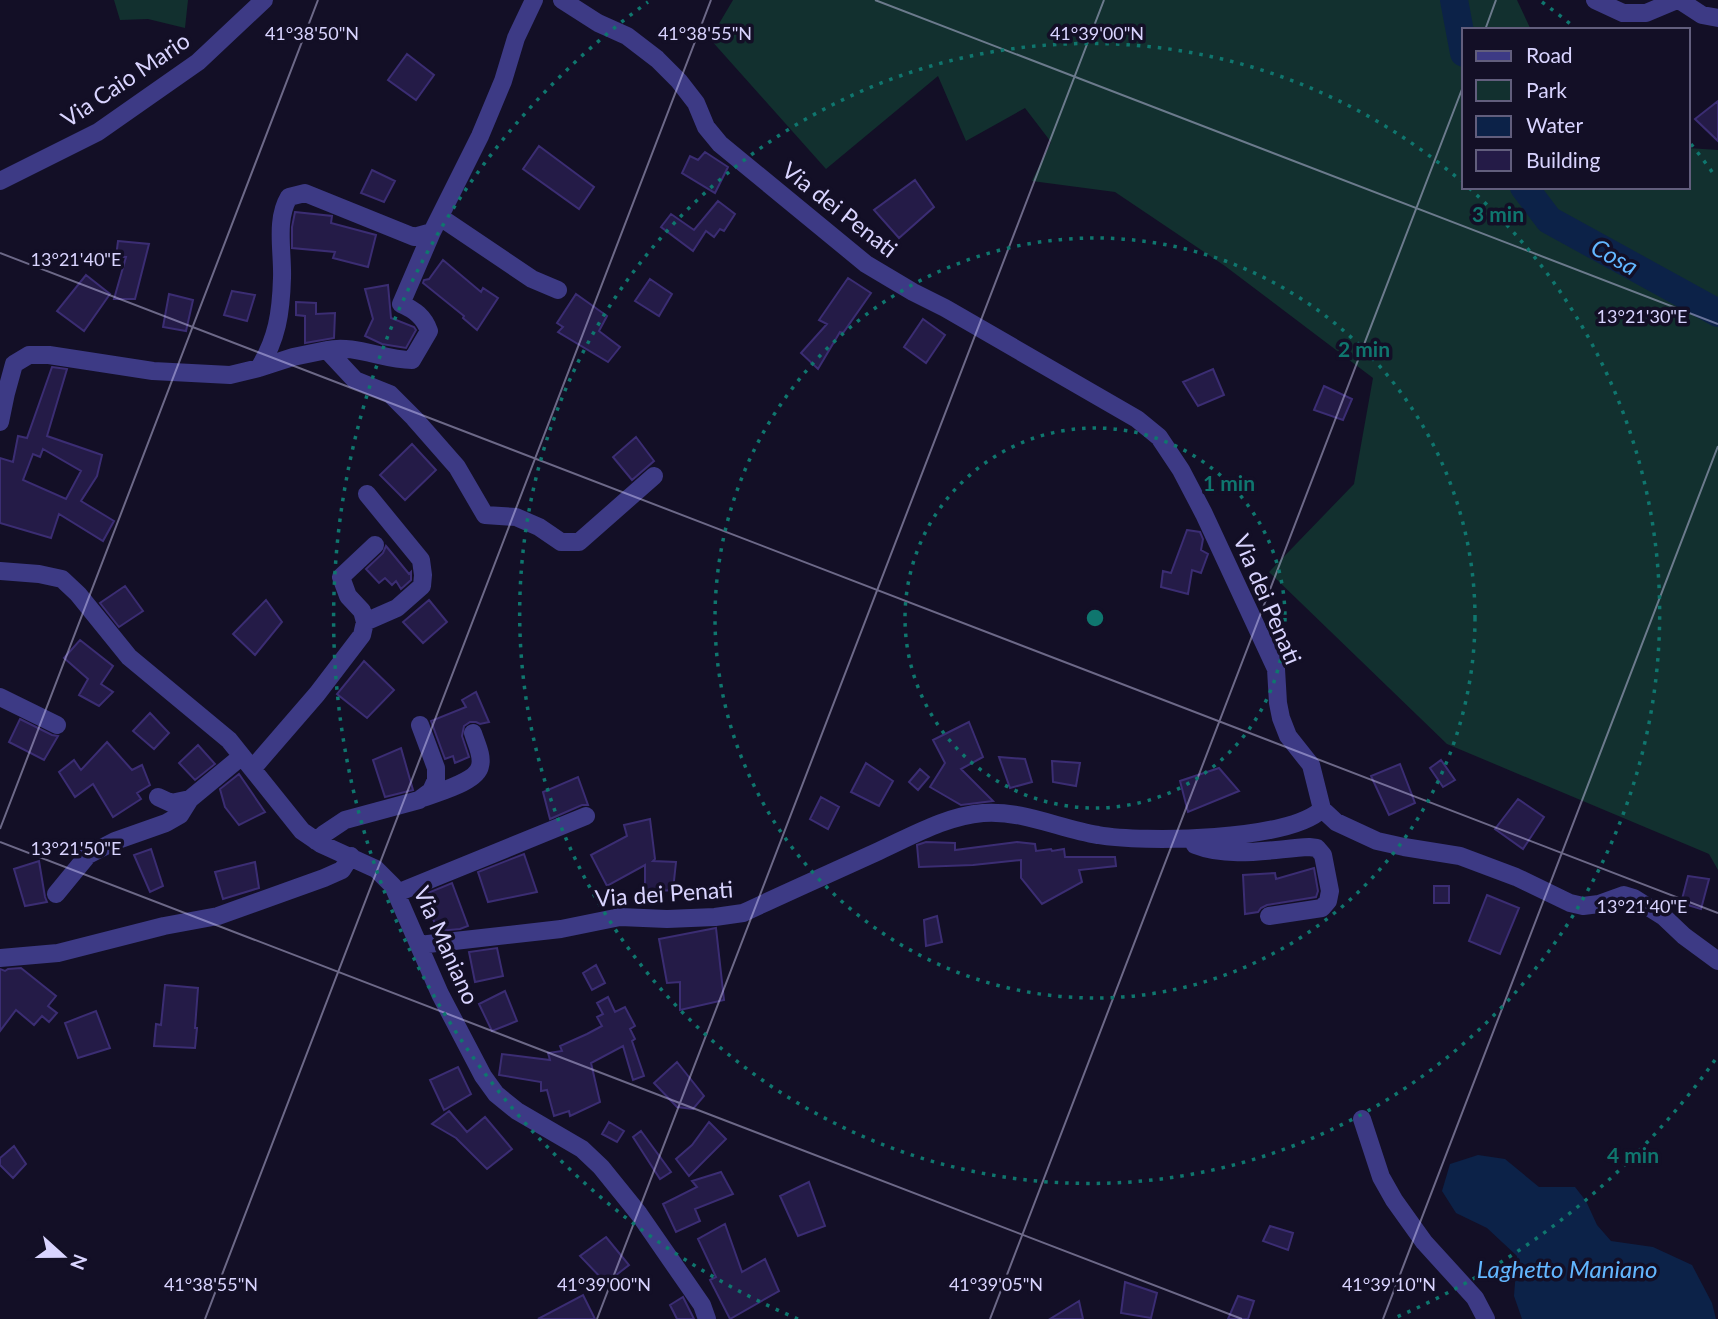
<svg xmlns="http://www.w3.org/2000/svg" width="1718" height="1319" font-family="Lato,sans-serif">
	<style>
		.green { fill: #12302f }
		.water { fill: #0c2248 }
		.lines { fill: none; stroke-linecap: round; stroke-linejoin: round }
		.river { stroke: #0c2248; stroke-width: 28 }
		.building { fill: #241b47; stroke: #3b2d73; stroke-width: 2; fill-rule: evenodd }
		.minor { stroke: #3d3a85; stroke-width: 18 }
		.ticks { fill: none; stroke: #d9d4ff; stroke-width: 2; stroke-opacity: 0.45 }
		.ring { fill: none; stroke: #0f766e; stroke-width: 3.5; stroke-dasharray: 3.5 7 }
		.labels { text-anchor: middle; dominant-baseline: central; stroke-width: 7; stroke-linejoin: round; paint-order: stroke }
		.street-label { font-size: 23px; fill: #d9d4ff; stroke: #130f26 }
		.water-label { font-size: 24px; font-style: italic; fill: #62b6ff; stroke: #130f26 }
		.ticks-label { font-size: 18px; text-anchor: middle; fill: #d9d4ff; stroke: #130f26; stroke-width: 7; stroke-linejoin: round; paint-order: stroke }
		.centre { fill: #0f766e; stroke: #130f26; stroke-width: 3.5 }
		.ring-label { font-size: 21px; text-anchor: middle; font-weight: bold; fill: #0f766e; stroke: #130f26; stroke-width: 7; stroke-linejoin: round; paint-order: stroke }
	</style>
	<rect width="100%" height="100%" fill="#130f26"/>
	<path class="green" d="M114 0H188L185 28 148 19 120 20Z
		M733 0H1517L1531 30H1464V187H1688V148L1718 150V870L1709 854 1447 744 1269 572 1354 484 1373 378 1225 266 1115 192 1032 181 1051 142 1025 108 966 141 938 76 826 169 710 39Z"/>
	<path class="water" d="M1478 1155 1505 1159 1539 1187H1575L1586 1201 1597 1225 1611 1241 1653 1247 1692 1265 1712 1303 1716 1319H1522L1514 1296 1517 1256 1487 1228 1456 1213 1442 1191 1450 1164Z"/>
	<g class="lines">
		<path class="river" d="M1454 0 1464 53
			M1524 187 1549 220 1718 313"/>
	</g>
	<path class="building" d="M407 54 434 75 416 100 388 80Z
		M1718 101V141L1695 119Z
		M539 146 594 187 579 209 523 169Z
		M705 152 728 167 715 193 682 173 690 156 698 160Z
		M372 170 395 181 384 202 361 193Z
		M915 180 934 207 899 238 874 210Z
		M718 201 735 214 724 231 720 229 714 237 706 231 693 251 661 227 671 214 694 230Z
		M295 212 332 216 331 223 376 235 368 267 333 258 335 252 292 248V227Z
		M118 241 149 244 135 299H114L126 257H116Z
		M443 260 481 292 483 288 498 298 477 330 463 318 464 316 423 283 424 280 429 279Z
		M86 275 110 294 84 331 57 311Z
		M848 278 871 293 843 333 840 332 818 369 801 353 827 324 819 320Z
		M650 279 672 294 659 316 635 301Z
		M388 285 391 318 414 327 416 330 406 348 382 344 365 336 373 319 365 289Z
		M232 291 255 295 247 321 224 315Z
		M169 294 193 300 186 331 163 327Z
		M576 294 607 316 599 331 620 347 608 362 558 332 563 327 557 323Z
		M296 302 316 303V314L335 313 334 338 305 343V316L296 315Z
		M923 319 945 335 926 363 904 347Z
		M52 367 67 369 47 436 102 455 97 476 81 501 114 521 103 541 59 514 51 538 0 523V458L13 462 18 436 27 438ZM43 449 81 471 66 499 23 480 33 454 40 457Z
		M1213 369 1224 395 1198 406 1183 382Z
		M1324 386 1352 399 1343 420 1314 410Z
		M636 437 654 461 632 480 613 457Z
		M412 444 436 470 405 500 380 475Z
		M1187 530 1200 532 1203 539 1201 550 1208 554 1201 573 1192 570 1188 594 1161 587 1163 571 1171 573Z
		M386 546 409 574 411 572V580L401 589 396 581 392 585 385 578 379 583 366 569 383 553Z
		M125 586 143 611 119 627 100 603Z
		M266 600 282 622 255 655 233 634Z
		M429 600 447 622 423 643 403 622Z
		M80 640 113 666 101 684 113 692 99 706 79 695 88 679 64 658Z
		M364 661 394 690 367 718 337 694Z
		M476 692 489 722 480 724 476 722H470L464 726 462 736 469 757 455 763 453 756 445 759 431 721 466 707 462 700Z
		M150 713 169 733 154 749 133 731Z
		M20 719 52 735 58 736 44 760 9 742Z
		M969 722 983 757 961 769 993 801 961 805 930 787 945 763 933 740Z
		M107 742 132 770 142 765 150 785 137 793 141 799 113 817 93 784 75 797 59 772 74 760 81 770Z
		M198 745 215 764 195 780 179 763Z
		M401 748 413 790 385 797 373 760Z
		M999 757 1025 759 1032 782 1010 788Z
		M1441 760 1455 780 1443 787 1430 768Z
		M1052 761 1080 763 1076 786 1053 782Z
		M866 763 893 781 879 806 851 792Z
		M1400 764 1415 803 1389 815 1371 776Z
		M1219 768 1239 791 1188 812 1180 781Z
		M920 769 929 777 918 790 909 782Z
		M239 774 265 812 239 825 225 807 220 789Z
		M578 777 588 805H582L550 819 543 792Z
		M821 797 839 807 828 829 810 819Z
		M1518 799 1544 817 1523 849 1495 829Z
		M650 819 655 859 653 861 676 862 673 890 645 892V865L607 886 591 855 627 836 624 825Z
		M926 842 955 843V850L1017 842 1035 844 1036 851 1051 849 1052 851 1064 849 1065 857H1115L1116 866 1079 870 1082 882 1042 904 1021 878V860L973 865 919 867 917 845Z
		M151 849 163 886 150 892 134 855Z
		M524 854 537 892 488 902 478 872Z
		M39 861 45 897 47 902 25 906 14 869Z
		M255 862 259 888 223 899 215 872Z
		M1314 868 1318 891 1316 897 1267 905 1261 908 1258 912 1245 914 1243 875 1275 873 1276 879Z
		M1688 876 1709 879 1701 909 1681 903Z
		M452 883 468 926 460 929 438 931 423 895Z
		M1434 886H1449V903H1434Z
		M1487 895 1519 908 1500 954 1469 941Z
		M937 916 942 942 926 946 924 920Z
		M716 928 724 1000 680 1010V982L667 983 659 939Z
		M497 948 503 976 475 982 469 952Z
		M596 965 605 983 592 990 583 973Z
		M21 968 56 996 48 1006 57 1013 49 1022 42 1016 34 1025 16 1010 0 1031V969L5 971 8 969Z
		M165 985 198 988 195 1028H197L195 1048 154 1046 156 1024 161 1025Z
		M505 991 517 1021 492 1031 479 1004Z
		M608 997 615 1012 625 1007 635 1026 630 1029 635 1039 632 1041 644 1076 633 1080 623 1046 591 1063 600 1102 570 1116 569 1111 554 1116 547 1090 541 1091V1082L499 1075 502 1054 550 1060 548 1053 562 1051 560 1046 587 1034 602 1026 597 1017 603 1014 597 1003Z
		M96 1011 110 1048 78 1058 65 1023Z
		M677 1062 704 1096 693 1109 677 1107 654 1083Z
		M458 1067 471 1094 444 1110 430 1080Z
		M449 1111 467 1132 485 1117 512 1149 487 1169 456 1138 432 1124Z
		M609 1122 624 1131 617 1142 602 1134Z
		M709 1122 726 1139 689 1176 676 1159 692 1145Z
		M641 1131 671 1172 660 1179 633 1137Z
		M14 1146 26 1164 13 1178 0 1165V1158Z
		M721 1172 733 1194 695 1209 700 1221 676 1232 663 1204 697 1187 692 1181Z
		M809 1182 825 1226 798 1236 780 1196Z
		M725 1224 742 1272 765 1259 779 1291 730 1319 710 1280 716 1277 698 1239Z
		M1270 1226 1293 1233 1288 1250 1263 1241Z
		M606 1237 629 1265 606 1283 580 1256Z
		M1125 1282 1157 1293 1151 1318 1121 1313Z
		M583 1295 595 1319H538Z
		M1238 1296 1254 1301 1248 1319H1228Z
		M683 1297 694 1319H677L670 1305Z
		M1079 1301 1083 1319H1050Z"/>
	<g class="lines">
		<path class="minor" d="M1595 0 1623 13H1646L1677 0
			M1679 0 1702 15 1718 18
			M0 181 98 132 198 62 264 0
			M440 217 532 279 558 290
			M432 232 401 304C415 310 424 317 429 331L412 360C383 360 355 344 327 350L355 380 390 394 414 418 457 467 485 515 516 517 539 527 561 542H579L654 476
			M259 368 293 357 327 350
			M0 422 6 393 14 364 29 355H49L153 371 230 375 259 368C277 339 281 313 282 278 283 252 275 220 289 197L305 193 414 237 432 232 480 136 503 81 516 38 534 0
			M0 571 39 574 62 579 78 594 129 657 229 740 302 831 321 844 376 869 393 886 440 994 483 1076 496 1094 517 1111 582 1149 601 1167 639 1214 702 1305 707 1319
			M365 622 397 608 422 586 423 575 421 560 367 494
			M0 697 57 725
			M253 768 317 694 362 635 365 622 362 611 348 596 341 577 375 545
			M158 797 171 803 190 799
			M423 798C438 792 477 782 480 766 483 756 476 743 473 733
			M1322 809 1336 822 1377 841 1404 847 1460 856 1516 877 1570 903 1583 906 1599 904 1624 895 1634 898 1664 917 1684 936 1718 961
			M1192 839 1195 845C1230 859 1273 849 1309 847L1317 848 1323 855 1330 891 1328 901 1322 908 1269 916
			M316 841 324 834 345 820 419 800 431 791 436 780V768L420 725
			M397 893 586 816
			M56 894 88 855 115 841 166 823 180 815 190 799 242 756
			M419 945 561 929 620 917 667 919 715 917 743 913C788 892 833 872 879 851 912 836 946 816 983 813 1023 810 1060 829 1098 835 1142 843 1291 841 1322 809L1311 765 1288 736 1281 718 1278 703 1276 669 1204 514 1181 470 1159 437 1137 419 945 308 913 292 866 264 720 144 706 127 696 103 679 81 657 59 627 36 598 23 562 0
			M0 958 58 953 164 926 218 916 324 878 342 870 351 856
			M1362 1119 1381 1177 1394 1200 1424 1242 1475 1298 1486 1319"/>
	</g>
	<path class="ticks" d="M875 0 1718 324M1485 30 1496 0M0 253 1718 913M0 829 318 0M0 842 1242 1319M205 1319 711 0M597 1319 1104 0M990 1319 1464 84M1383 1319 1718 446"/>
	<g class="ring">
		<circle cx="1095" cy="618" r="190"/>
		<circle cx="1095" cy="618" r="380"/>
		<path d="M1469 188A570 570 0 1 1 1461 181"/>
		<path d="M1715 1060A761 761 0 0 1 1392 1319M798 1319A761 761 0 0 1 648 2M1542 2A761 761 0 0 1 1574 27M1691 144A761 761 0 0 1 1715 176"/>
	</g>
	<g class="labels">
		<g class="street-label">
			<text transform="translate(125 79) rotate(-34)">Via Caio Mario</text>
			<text transform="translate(840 209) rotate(38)">Via dei Penati</text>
			<text transform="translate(1268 599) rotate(67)">Via dei Penati</text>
			<text transform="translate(664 893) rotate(-4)">Via dei Penati</text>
			<text transform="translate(447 945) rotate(66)">Via Maniano</text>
		</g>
		<g class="water-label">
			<text transform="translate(1615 256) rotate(29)">Cosa</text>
			<text x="1567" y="1268">Laghetto Maniano</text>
		</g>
	</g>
	<g class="ticks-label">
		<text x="705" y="40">41°38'55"N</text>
		<text x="312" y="40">41°38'50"N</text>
		<text x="1097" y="40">41°39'00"N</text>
		<text x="76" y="266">13°21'40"E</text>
		<text x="1642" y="323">13°21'30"E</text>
		<text x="76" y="855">13°21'50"E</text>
		<text x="1642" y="913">13°21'40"E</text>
		<text x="211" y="1291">41°38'55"N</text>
		<text x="604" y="1291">41°39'00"N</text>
		<text x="996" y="1291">41°39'05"N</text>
		<text x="1389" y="1291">41°39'10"N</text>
	</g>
	<circle cx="1095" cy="618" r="10" class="centre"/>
	<g class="ring-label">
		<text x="1498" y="222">3 min</text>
		<text x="1364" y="357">2 min</text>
		<text x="1229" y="491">1 min</text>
		<text x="1633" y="1163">4 min</text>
	</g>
	<rect x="1462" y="28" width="228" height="161" fill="#130f26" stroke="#625e7d" stroke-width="2"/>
	<rect x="1476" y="51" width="35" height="10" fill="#3d3a85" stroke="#625e7d" stroke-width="2"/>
	<text x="1526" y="63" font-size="21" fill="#d9d4ff">Road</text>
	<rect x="1476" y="80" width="35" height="21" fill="#12302f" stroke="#625e7d" stroke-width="2"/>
	<text x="1526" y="98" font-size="21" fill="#d9d4ff">Park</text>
	<rect x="1476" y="116" width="35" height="21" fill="#0c2248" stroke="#625e7d" stroke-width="2"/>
	<text x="1526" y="133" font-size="21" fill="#d9d4ff">Water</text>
	<rect x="1476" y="150" width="35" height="21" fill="#241b47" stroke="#625e7d" stroke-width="2"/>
	<text x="1526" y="168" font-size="21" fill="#d9d4ff">Building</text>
	<g transform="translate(63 1256) rotate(111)" stroke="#130f26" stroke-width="5" paint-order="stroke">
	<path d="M0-5L12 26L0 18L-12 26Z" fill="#d9d4ff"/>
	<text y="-10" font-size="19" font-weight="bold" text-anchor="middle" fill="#d9d4ff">N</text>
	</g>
</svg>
